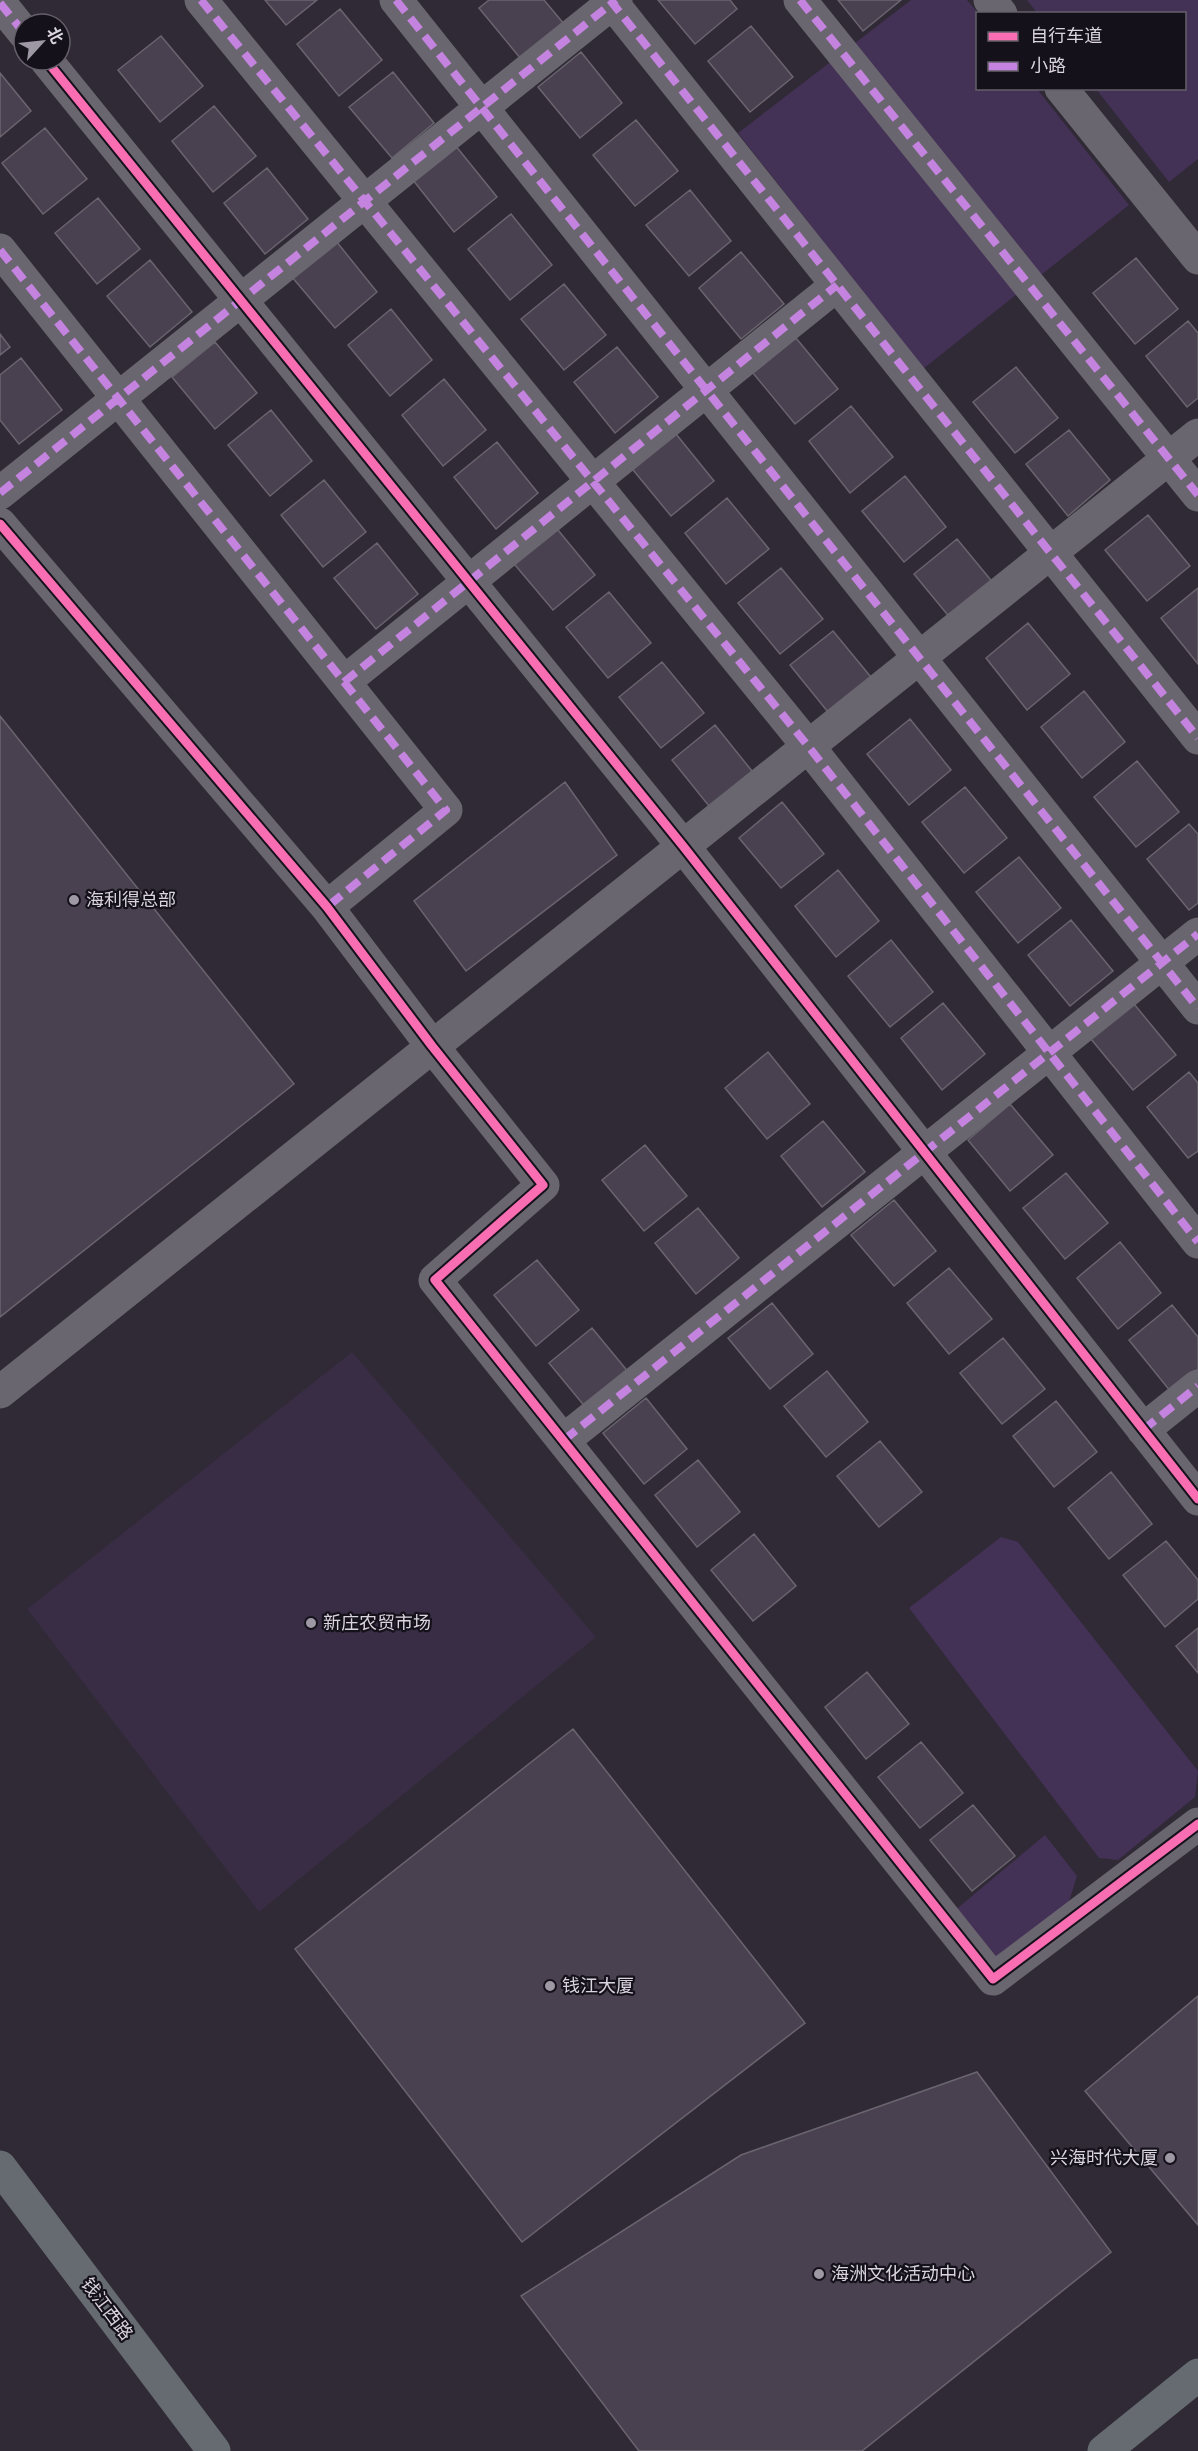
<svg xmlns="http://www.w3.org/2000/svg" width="1198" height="2451" font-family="Karla,'Noto Sans SC',sans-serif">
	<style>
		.built { fill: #392d45 }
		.green { fill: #443156 }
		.building { fill: #494150; stroke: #69646e; stroke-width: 1.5 }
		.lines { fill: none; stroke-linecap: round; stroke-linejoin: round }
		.minor { stroke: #6a666f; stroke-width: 33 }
		.major { stroke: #656b71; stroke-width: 33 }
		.quiet { stroke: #c483df; stroke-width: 8; stroke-dasharray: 15 8; stroke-linecap: butt }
		.cycleway-casing { stroke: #15111a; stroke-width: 13 }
		.cycleway { stroke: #f96db3; stroke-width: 9 }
		.poi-dot { fill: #9e98a5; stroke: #15111a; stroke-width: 2 }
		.labels { text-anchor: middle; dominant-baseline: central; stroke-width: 4.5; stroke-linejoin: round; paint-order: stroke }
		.poi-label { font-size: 18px; fill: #dad4e1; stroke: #15111a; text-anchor: start }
		.street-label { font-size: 18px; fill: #dad4e1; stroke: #15111a }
	</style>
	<rect width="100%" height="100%" fill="#2f2a35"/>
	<path class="built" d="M352 1352 596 1637 259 1912 27 1609Z"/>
	<path class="green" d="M911 0H967L978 13V88L1037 89 1129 205 923 369 738 133Z
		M1027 0H1198V159L1169 182 1096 89 1184 88V14L1037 13Z
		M1001 1537 1018 1542 1198 1771 1195 1797 1118 1860 1099 1858 909 1608Z
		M1045 1835 1077 1876 1069 1902 995 1965 953 1912Z"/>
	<path class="building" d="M265 0H317L286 25Z
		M489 0H544L564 24 521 59 479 8Z
		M658 0H730L737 9 695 44Z
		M838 0H901L863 31Z
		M340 9 382 60 339 96 297 44Z
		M751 26 793 77 750 112 708 61Z
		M161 36 203 86 160 122 118 70Z
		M581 52 622 103 580 138 538 87Z
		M393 72 434 123 392 158 349 107Z
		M0 73 31 111 0 137Z
		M214 106 256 156 213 192 172 141Z
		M636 120 678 171 635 206 593 155Z
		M45 128 87 179 43 214 2 163Z
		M455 145 497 197 454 232 413 180Z
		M267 168 308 219 265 254 224 203Z
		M690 190 731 241 689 276 646 225Z
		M98 198 140 249 97 284 55 233Z
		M511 214 552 265 510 300 468 249Z
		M336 241 377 292 335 328 292 277Z
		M741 252 784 304 741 339 699 288Z
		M1136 258 1178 309 1135 344 1093 293Z
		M150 260 192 312 150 347 107 296Z
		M564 284 606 335 564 370 521 319Z
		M391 309 432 360 390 396 348 345Z
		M1188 321 1198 333V398L1187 407 1146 356Z
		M0 334 10 347 0 355Z
		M796 338 838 389 795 424 753 373Z
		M215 342 257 393 215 429 172 377Z
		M617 347 658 397 615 433 574 382Z
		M21 358 62 410 19 444 0 420V375Z
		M1016 367 1058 418 1015 453 973 402Z
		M444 379 486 430 443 466 402 415Z
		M851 406 893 457 850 493 809 441Z
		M271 410 312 461 270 496 228 445Z
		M672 429 714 481 671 516 629 465Z
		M1069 430 1110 480 1068 516 1026 464Z
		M497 442 538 493 496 529 454 477Z
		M905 476 946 527 904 562 862 511Z
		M324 480 366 532 323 567 281 515Z
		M727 498 769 549 726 584 685 533Z
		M1148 515 1190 566 1147 601 1105 550Z
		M553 524 595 575 553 610 510 559Z
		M957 539 999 590 956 625 914 574Z
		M377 543 418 594 376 629 334 578Z
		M781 568 823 619 780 654 738 603Z
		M1198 588V664L1161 618Z
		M609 592 651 643 608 678 566 627Z
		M1028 623 1070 674 1027 710 986 658Z
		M833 631 875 682 832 717 790 665Z
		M662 662 704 713 661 748 619 697Z
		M1084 691 1125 742 1082 778 1041 727Z
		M0 716 294 1084 0 1317Z
		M910 719 951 770 909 805 867 754Z
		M715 725 756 776 713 811 672 760Z
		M1137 761 1179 812 1136 847 1094 797Z
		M565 782 617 855 466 971 414 901Z
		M965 787 1007 838 964 873 922 822Z
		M782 802 824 854 781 888 739 838Z
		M1189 824 1198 834V903L1189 910 1147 859Z
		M1019 857 1061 908 1018 943 976 892Z
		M838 870 879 921 836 957 795 906Z
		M1071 920 1113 971 1070 1006 1028 955Z
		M891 940 933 992 890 1027 848 976Z
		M943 1003 985 1054 942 1090 901 1038Z
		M1134 1004 1176 1055 1133 1090 1091 1039Z
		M768 1052 810 1104 767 1139 725 1088Z
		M1189 1072 1198 1083V1151L1188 1158 1147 1107Z
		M1010 1104 1053 1155 1010 1191 968 1140Z
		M823 1121 865 1172 822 1207 781 1156Z
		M645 1145 687 1196 644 1231 602 1180Z
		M1066 1173 1108 1223 1065 1259 1023 1208Z
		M894 1200 936 1251 894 1286 851 1235Z
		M698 1208 739 1258 696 1294 655 1243Z
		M1120 1242 1161 1293 1118 1329 1077 1278Z
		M537 1260 579 1310 536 1346 494 1295Z
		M949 1268 992 1319 949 1354 907 1303Z
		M772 1303 813 1354 770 1389 728 1338Z
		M1172 1305 1198 1337V1369L1171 1392 1129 1340Z
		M592 1328 634 1379 591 1414 549 1363Z
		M1003 1338 1045 1389 1002 1424 960 1373Z
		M827 1371 868 1422 826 1457 784 1406Z
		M646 1398 687 1449 644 1484 603 1433Z
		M1056 1401 1097 1452 1054 1487 1013 1436Z
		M880 1441 922 1492 879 1527 837 1476Z
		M698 1460 740 1512 697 1547 655 1495Z
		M1111 1472 1152 1524 1109 1559 1068 1508Z
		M754 1534 796 1586 753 1621 711 1570Z
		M1166 1541 1198 1580V1599L1165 1627 1123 1575Z
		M1198 1628V1673L1176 1646Z
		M867 1672 909 1724 866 1759 825 1707Z
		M573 1729 805 2023 522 2242 295 1949Z
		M921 1742 963 1793 920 1828 878 1777Z
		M973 1805 1015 1856 972 1891 930 1840Z
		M1198 1996V2225L1085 2091Z
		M977 2072 1111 2252 862 2451H639L521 2296 741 2155Z"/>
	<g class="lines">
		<path class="minor" d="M201 0 808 746 1198 1242
			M396 0 1198 1008
			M610 0 1198 738
			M800 0 1198 495
			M990 0 1001 14
			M0 3 24 33
			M46 60 683 846 1198 1499
			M1061 88 1198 258
			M0 250 446 810 327 907
			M0 493 616 0
			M0 524 327 907 432 1046 543 1185 435 1280 993 1979 1198 1824
			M344 682 837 285
			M0 1392 1198 435
			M1143 1430 1198 1386
			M564 1440 1198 934"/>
		<path class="major" d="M0 2167 214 2451
			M1104 2451 1198 2375"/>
		<path class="quiet" d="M201 0 808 746 1198 1242
			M396 0 1198 1008
			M610 0 1198 738
			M800 0 1198 495
			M0 3 24 33
			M0 250 446 810 327 907
			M0 493 616 0
			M344 682 837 285
			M1143 1430 1198 1386
			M564 1440 1198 934"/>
		<g class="cycleway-casing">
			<path id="cycleway" d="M46 60 683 846 1198 1499
				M0 524 327 907 432 1046 543 1185 435 1280 993 1979 1198 1824"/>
		</g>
		<use href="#cycleway" class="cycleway"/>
	</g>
	<g class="poi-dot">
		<circle cx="74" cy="900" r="6"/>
		<circle cx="311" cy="1623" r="6"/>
		<circle cx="550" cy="1986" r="6"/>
		<circle cx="1170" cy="2158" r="6"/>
		<circle cx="819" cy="2274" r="6"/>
	</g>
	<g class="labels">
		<g class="poi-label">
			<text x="86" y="900">海利得总部</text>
			<text x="323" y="1623">新庄农贸市场</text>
			<text x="562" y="1986">钱江大厦</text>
			<text x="1158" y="2158" text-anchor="end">兴海时代大厦</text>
			<text x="831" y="2274">海洲文化活动中心</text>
		</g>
		<g class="street-label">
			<text transform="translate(107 2309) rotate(53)">钱江西路</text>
		</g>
	</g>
	<rect x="976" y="12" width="210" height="78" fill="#15111a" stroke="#645f6a" stroke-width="1.5"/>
	<rect x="988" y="32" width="30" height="9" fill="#f96db3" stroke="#645f6a" stroke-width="1.5"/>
	<text x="1030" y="42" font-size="18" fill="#dad4e1">自行车道</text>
	<rect x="988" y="62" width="30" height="9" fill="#c483df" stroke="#645f6a" stroke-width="1.5"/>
	<text x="1030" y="72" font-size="18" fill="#dad4e1">小路</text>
	<g transform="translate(42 42) rotate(63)"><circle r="28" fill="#15111a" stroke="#645f6a" stroke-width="1.5"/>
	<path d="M0-4.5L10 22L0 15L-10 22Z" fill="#9e98a5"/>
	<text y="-9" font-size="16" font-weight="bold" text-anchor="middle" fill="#dad4e1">北</text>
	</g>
</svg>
